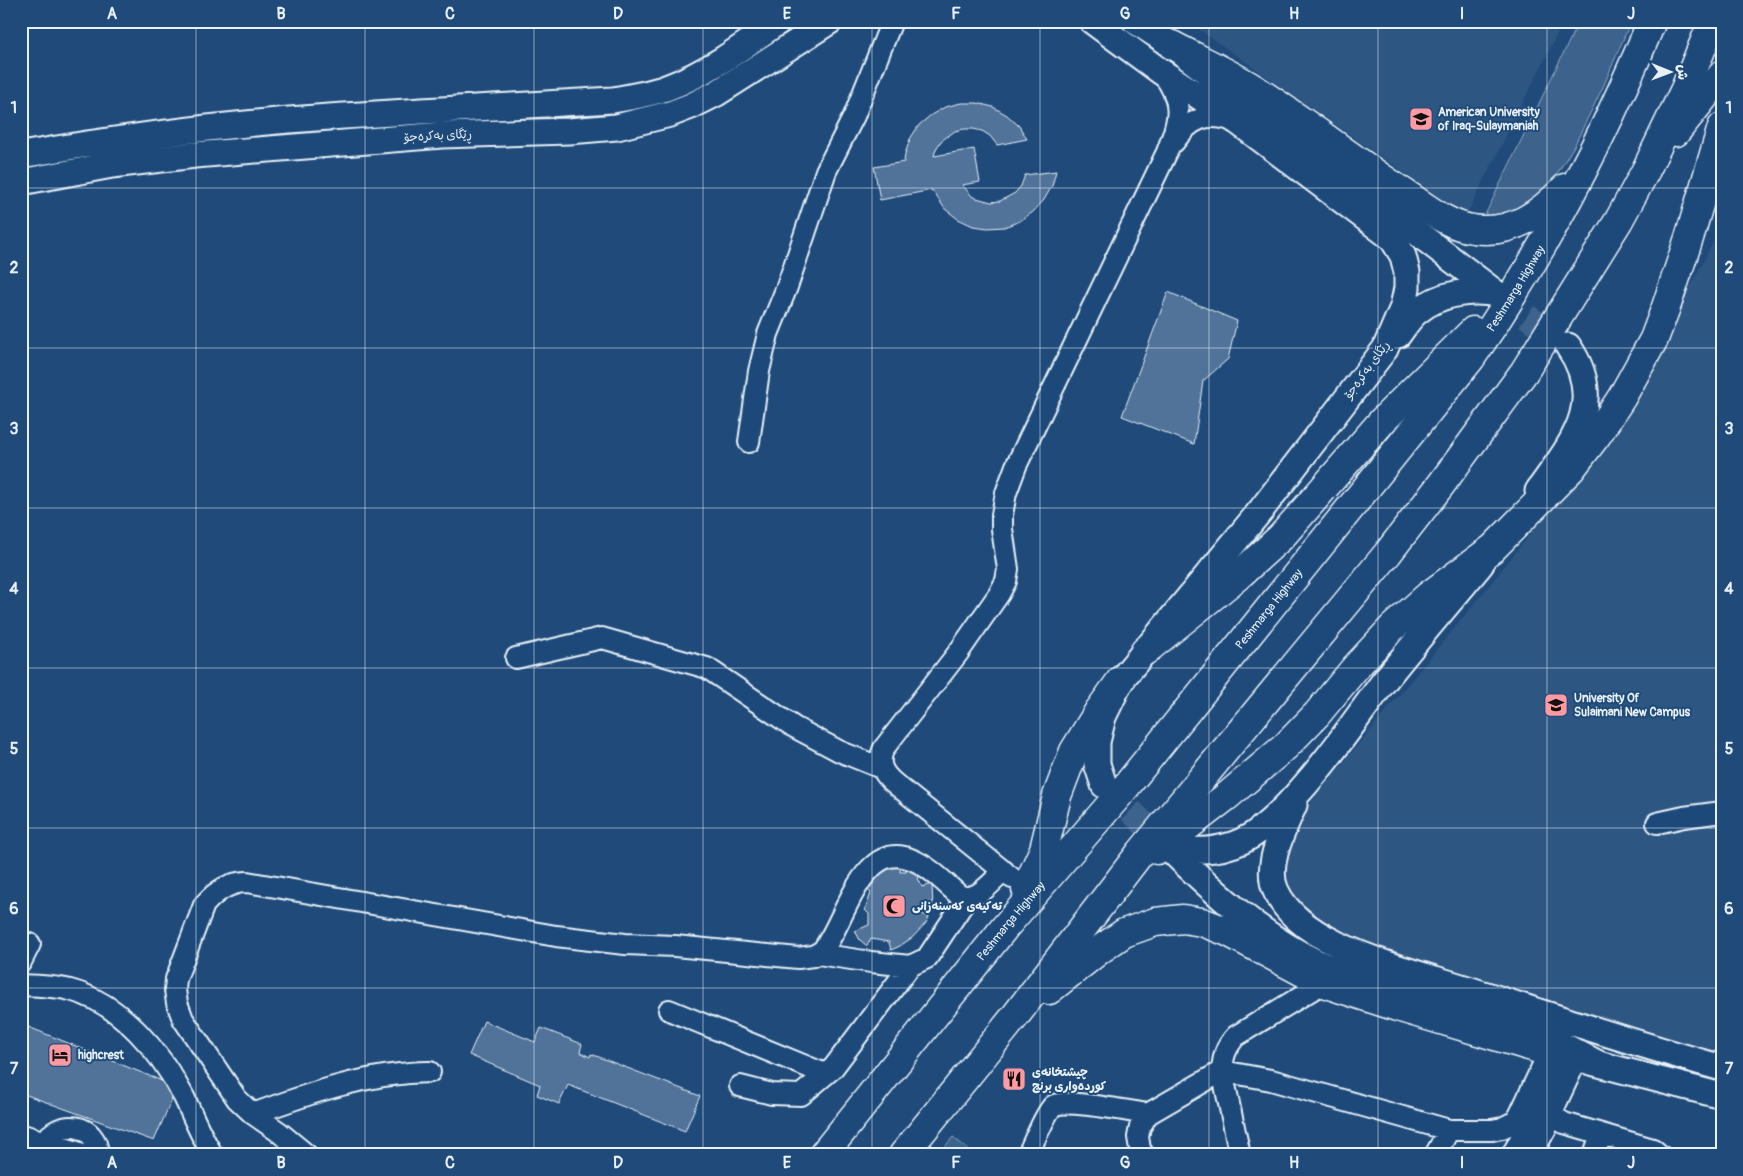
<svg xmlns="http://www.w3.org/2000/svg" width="1743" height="1176" font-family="Pangolin,'Playpen Sans Arabic',sans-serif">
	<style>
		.built { fill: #2e5683 }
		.green { fill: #3c628c; stroke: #92aac2 }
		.building { fill: #517399; stroke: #e8f1f8 }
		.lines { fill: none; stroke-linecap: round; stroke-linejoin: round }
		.major-tunnel { stroke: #3d638d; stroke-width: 25; stroke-dasharray: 25 12; stroke-linecap: butt }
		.minor-casing { stroke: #e8f1f8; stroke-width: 24 }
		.major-casing { stroke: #e8f1f8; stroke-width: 29 }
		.highway-casing { stroke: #e8f1f8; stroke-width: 31 }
		.minor { stroke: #1f4a7a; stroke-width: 20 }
		.major { stroke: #1f4a7a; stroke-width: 25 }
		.highway { stroke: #1f4a7a; stroke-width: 28 }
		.grid { fill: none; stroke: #e8f1f8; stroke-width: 1; stroke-opacity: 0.55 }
		.labels { text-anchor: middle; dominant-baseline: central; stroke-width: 4; stroke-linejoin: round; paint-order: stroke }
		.poi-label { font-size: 12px; font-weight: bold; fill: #e8f1f8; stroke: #1f4a7a; text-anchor: start }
		.street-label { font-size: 12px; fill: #e8f1f8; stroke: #1f4a7a }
		.neatline { fill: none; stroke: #e8f1f8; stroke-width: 2 }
		.grid-label { font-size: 16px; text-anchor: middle; font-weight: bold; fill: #e8f1f8 }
	</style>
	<rect width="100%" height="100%" fill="#1f4a7a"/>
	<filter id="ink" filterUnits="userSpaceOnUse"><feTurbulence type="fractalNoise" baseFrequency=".02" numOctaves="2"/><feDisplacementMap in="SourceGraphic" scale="10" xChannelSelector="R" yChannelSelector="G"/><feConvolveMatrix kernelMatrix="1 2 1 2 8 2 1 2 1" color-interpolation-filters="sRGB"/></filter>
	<g filter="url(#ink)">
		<path class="built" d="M1187 21H1564L1466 216Z
			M1722 225V1053L1377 951 1328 929 1288 895 1283 869 1295 827 1306 808 1476 602 1591 458 1644 377Z"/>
		<path class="green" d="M1579 21H1631L1603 87 1574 146 1538 205 1484 217Z
			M953 1137 975 1155H938Z"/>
		<path class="building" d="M961 103H977L993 107 1007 115 1019 126 1027 139 997 145 990 136 982 131 973 129H964L955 131 941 141 936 149 934 156 974 149 980 182 962 185 973 197 991 202 1000 201 1015 193 1021 186 1025 175 1056 171 1052 186 1044 200 1033 212 1020 221 1004 227 988 228 973 226 958 219 945 209 932 190 880 200 874 167 904 162 905 154 910 139 919 125 931 115 945 107Z
			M1168 292 1237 321 1228 359 1203 381 1194 444 1122 416Z
			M901 865 900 872H906L907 868 920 875 918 878 922 887 932 884 933 908 923 905 920 913 929 917 926 923 913 937 900 946 891 950 889 942 871 939 867 946 860 940 855 931 869 925V914L865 910 871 893 864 886 887 867Z
			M484 1021 535 1042 541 1028 582 1044 580 1052 590 1057 591 1054 700 1096 685 1131 568 1085 559 1104 537 1095 540 1085 469 1055Z
			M21 1024 177 1087 154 1141 21 1093Z"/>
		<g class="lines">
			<path class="major-tunnel" d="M1497 294 1566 345
				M1104 785 1170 849"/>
			<g class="minor-casing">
				<path id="minor" d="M1174 142C1191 118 1206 112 1234 121
					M749 442 759 371 768 334 787 287 826 171 854 116 892 21
					M516 658 602 638 707 668 794 727 839 751 881 768
					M1657 823 1684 817 1722 812
					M1012 878 894 783C882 773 877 763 884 748L958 653 999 594 1006 581 1008 569 1002 529V515L1006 493 1016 466 1167 152C1179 119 1185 103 1162 73
					M818 954 871 962 910 966 927 958 967 898
					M21 962 30 944
					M21 985C37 986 55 986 70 990 121 1003 161 1053 184 1097 193 1116 201 1137 213 1155
					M669 1010 825 1074
					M1577 1059 1553 1110V1116L1564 1123 1653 1149 1660 1155
					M740 1086 772 1094 801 1095 833 1068 910 966
					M253 1114C310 1093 368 1073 430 1072
					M43 1144C58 1117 98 1123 98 1155
					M307 1155 279 1132 253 1114 237 1099 183 1019 177 1003 175 990 176 979 204 905C215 892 230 882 247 882L556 936 625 944 675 946 798 958 813 956 822 951C845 923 862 837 913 860 930 867 945 883 959 895 976 904 992 881 1004 871
					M1028 1155C1031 1147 1047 1111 1053 1106 1062 1098 1133 1112 1148 1114
					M1144 1155 1140 1149 1138 1137 1140 1127 1148 1114 1222 1071 1271 1080 1449 1130H1492L1502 1128 1516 1121 1520 1114 1549 1052
					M1240 1155 1222 1071C1223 1056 1226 1047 1236 1036L1323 983
					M1435 1155 1449 1130
					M1512 1155 1564 1055
					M1531 1155 1553 1116
					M1594 1155 1601 1134"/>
			</g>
			<g class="major-casing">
				<path id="major" d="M1092 21 1160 71 1238 122 1392 238 1403 256 1407 272V288L1403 307 1385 349 1261 510 1121 680 1103 717 1097 742V764L1104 785
					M1135 21 1172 45 1497 294
					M21 155C123 137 226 124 329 117 424 110 519 106 613 100 631 97 649 94 666 88 707 73 744 46 779 21
					M21 182 112 165 195 155 442 135 569 131 617 127 670 114 691 106 717 93 830 21
					M1398 335C1404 327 1410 317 1418 311 1440 293 1471 289 1497 294
					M1538 491C1571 444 1608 403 1568 346
					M1294 805C1284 828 1264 866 1276 891 1287 915 1314 933 1337 944 1381 965 1431 977 1477 992 1558 1018 1639 1045 1722 1068
					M1171 850C1199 851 1226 852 1251 836 1264 828 1275 817 1286 806 1322 769 1351 726 1382 684 1414 643 1448 604 1481 564
					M1171 850C1213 891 1260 935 1314 961 1364 985 1420 996 1473 1012 1497 1020 1522 1027 1545 1037 1563 1045 1581 1055 1599 1064
					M1583 1060 1722 1096
					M21 1137 78 1155"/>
			</g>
			<g class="highway-casing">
				<g id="highway">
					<path d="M1172 45C1200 60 1230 73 1256 90 1309 124 1359 164 1412 198 1431 211 1450 226 1473 229 1512 235 1540 214 1565 188"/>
					<path d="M1676 132 1722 75"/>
					<path d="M1145 651 1238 576 1281 537 1384 419 1473 331"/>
					<path d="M1157 850 1226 797 1286 746 1317 714 1355 668 1392 628 1428 596 1493 548 1571 469 1597 435 1622 397 1654 339 1666 307 1690 235 1722 127"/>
					<path d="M1026 889 1044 849 1057 796 1074 751 1098 712 1121 680"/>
					<path d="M1049 990 1098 951 1124 933 1155 922 1183 919 1202 922 1228 932 1323 983 1397 1007 1549 1052"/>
					<path id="s1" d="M823 1155 1005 927 1124 789 1471 358C1544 253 1603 139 1652 21"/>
					<path d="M903 1155 1016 1015 1141 852 1388 553 1440 486 1524 372 1619 220 1646 170 1685 89 1713 21"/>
				</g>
			</g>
			<use href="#minor" class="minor"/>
			<use href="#major" class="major"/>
			<use href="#highway" class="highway"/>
		</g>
	</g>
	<path class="grid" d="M196 21V1155M365 21V1155M534 21V1155M703 21V1155M872 21V1155M1040 21V1155M1209 21V1155M1378 21V1155M1547 21V1155M21 188H1722M21 348H1722M21 508H1722M21 668H1722M21 828H1722M21 988H1722"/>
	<defs>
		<g id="university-square" transform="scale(1.25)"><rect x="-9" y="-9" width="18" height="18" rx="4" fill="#ff9aa2" stroke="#1f4a7a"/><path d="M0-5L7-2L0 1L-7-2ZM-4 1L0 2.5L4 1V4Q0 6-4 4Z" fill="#111"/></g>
		<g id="mosque-square" transform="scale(1.25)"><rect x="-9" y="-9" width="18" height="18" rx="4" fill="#ff9aa2" stroke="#1f4a7a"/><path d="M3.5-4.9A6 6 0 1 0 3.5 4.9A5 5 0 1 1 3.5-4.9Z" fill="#111"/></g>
		<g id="hotel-square" transform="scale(1.25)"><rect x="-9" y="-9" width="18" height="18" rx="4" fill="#ff9aa2" stroke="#1f4a7a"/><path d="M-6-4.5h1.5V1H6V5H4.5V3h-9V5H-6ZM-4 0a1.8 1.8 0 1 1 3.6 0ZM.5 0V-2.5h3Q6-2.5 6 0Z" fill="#111"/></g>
		<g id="restaurant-square" transform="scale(1.25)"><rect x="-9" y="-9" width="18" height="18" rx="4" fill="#ff9aa2" stroke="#1f4a7a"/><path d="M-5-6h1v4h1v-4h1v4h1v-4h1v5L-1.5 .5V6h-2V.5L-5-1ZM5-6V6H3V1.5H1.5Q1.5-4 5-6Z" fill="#111"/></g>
	</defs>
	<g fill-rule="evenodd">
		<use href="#university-square" x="1421" y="119"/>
		<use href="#university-square" x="1556" y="705"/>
		<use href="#mosque-square" x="894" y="906"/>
		<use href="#hotel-square" x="60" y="1055"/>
		<use href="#restaurant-square" x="1014" y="1079"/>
	</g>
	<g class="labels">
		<g class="poi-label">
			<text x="1438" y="112">American University<tspan x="1438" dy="14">of Iraq-Sulaymaniah</tspan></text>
			<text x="1574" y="698">University Of<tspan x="1574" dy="14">Sulaimani New Campus</tspan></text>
			<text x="912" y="906">تەکیەی کەسنەزانی</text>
			<text x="78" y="1055">highcrest</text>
			<text x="1032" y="1072">چيشتخانەی<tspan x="1032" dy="14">کوردەواری برنج</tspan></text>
		</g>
		<g class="street-label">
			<text transform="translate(438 136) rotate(-3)">ڕێگای بەکرەجۆ</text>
			<text stroke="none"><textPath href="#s1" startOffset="1110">Peshmarga Highway</textPath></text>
			<text transform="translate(1367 370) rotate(-54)">ڕێگای بەکرەجۆ</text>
			<text stroke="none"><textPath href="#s1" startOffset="705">Peshmarga Highway</textPath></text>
			<text stroke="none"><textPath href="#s1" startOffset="300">Peshmarga Highway</textPath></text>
		</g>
	</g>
	<rect width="1743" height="1176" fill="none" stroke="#1f4a7a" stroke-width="55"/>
	<g transform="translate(1670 72) rotate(91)" stroke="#1f4a7a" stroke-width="4" paint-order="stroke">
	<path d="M0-4L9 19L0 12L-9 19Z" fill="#e8f1f8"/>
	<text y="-8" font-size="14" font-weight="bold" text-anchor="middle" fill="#e8f1f8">ش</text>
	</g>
	<rect x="28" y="28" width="1688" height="1120" class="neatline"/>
	<g class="grid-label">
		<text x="112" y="19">A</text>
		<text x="281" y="19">B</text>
		<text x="450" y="19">C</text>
		<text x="618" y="19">D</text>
		<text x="787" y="19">E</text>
		<text x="956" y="19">F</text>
		<text x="1125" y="19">G</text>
		<text x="1294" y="19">H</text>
		<text x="1462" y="19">I</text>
		<text x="1631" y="19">J</text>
		<text x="14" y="113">1</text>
		<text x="1729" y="113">1</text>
		<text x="14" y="273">2</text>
		<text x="1729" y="273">2</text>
		<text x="14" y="434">3</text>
		<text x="1729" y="434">3</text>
		<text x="14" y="594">4</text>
		<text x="1729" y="594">4</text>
		<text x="14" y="754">5</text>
		<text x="1729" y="754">5</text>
		<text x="14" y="914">6</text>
		<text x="1729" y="914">6</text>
		<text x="14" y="1074">7</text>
		<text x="1729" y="1074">7</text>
		<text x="112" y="1168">A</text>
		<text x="281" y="1168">B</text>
		<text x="450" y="1168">C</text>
		<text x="618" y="1168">D</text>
		<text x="787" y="1168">E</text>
		<text x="956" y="1168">F</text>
		<text x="1125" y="1168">G</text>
		<text x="1294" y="1168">H</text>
		<text x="1462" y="1168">I</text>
		<text x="1631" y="1168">J</text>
	</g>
</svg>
